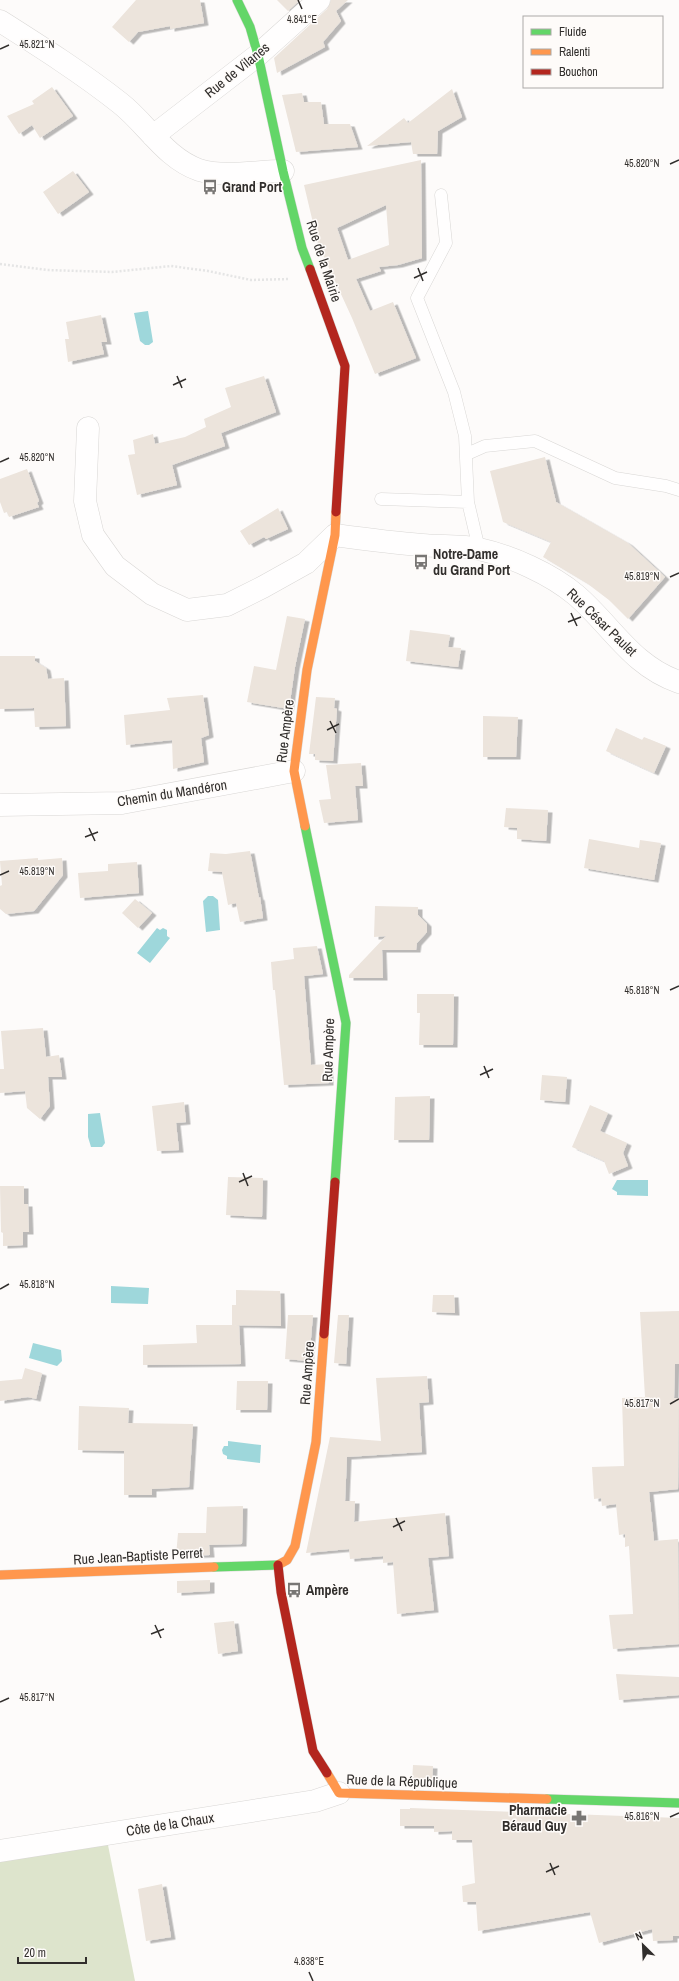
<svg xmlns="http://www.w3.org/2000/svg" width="679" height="1981" font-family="'Archivo Narrow',sans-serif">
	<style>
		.green { fill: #dde4cc }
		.water { fill: #9ed7db }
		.building { fill: #ece4dc; fill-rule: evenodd; filter: url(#shadow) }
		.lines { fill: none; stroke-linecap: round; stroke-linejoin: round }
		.lane-casing { stroke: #d9d7d5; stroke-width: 13 }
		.street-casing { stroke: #d9d7d5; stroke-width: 23 }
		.fast-casing { stroke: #d9d7d5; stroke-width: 10 }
		.slow-casing { stroke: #d9d7d5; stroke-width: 10 }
		.jam-casing { stroke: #d9d7d5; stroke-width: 10 }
		.path { stroke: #e5e5e5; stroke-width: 2.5; stroke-dasharray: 2 2; stroke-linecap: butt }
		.lane { stroke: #fffefe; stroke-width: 12 }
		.street { stroke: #fffefe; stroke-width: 22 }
		.fast { stroke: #63d668; stroke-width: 9 }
		.slow { stroke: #ff974d; stroke-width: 9 }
		.jam { stroke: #b3261e; stroke-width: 9 }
		.ticks { fill: none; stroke: #312e2c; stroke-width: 1.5 }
		.labels { text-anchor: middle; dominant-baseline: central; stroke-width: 3; stroke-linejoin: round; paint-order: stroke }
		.street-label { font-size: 14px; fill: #312e2c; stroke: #fefbf9 }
		.poi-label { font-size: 14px; font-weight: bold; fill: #312e2c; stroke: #fefbf9; text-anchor: start }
		.ticks-label { font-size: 10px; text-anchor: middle; fill: #312e2c; stroke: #fefbf9; stroke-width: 3; stroke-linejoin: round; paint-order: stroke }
	</style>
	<defs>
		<filter id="shadow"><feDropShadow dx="4.5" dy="2.5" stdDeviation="0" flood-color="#0004"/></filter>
	</defs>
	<rect width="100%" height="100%" fill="#fdfbfa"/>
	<path class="green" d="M107 1840 135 1981H0V1860Z"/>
	<path class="water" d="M148 311 153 342 149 345H145L140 341 134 313Z
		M208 896H213L218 900 220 930 206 932 203 901Z
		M157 928 160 930 163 928 167 930V936L170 938 150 963 137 953Z
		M100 1113 105 1143 102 1147H91L88 1137V1114Z
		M617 1180H648V1196L617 1195V1192L612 1189Z
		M111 1286 149 1288 148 1304 111 1303Z
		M33 1343 61 1350 62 1361 57 1366 29 1358Z
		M228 1441 261 1445 260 1463 227 1459V1456L223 1454 222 1450 224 1446H228Z"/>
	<path class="building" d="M136 0H200L204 23 170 29V26L138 32 129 42 112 27Z
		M277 0H300L288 11Z
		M331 0H348L336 11 341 21 323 42 325 47 277 73 274 58 327 9Z
		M52 87 73 116 40 138 32 125 19 134 7 116 34 104 32 101Z
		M452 89 462 117 438 131 437 154H413L411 142 367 146 404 118 408 123Z
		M302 93 304 102H321L324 124H350L358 147 296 152 282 95Z
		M421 160 422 258 398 265 379 267 381 271 356 279 370 311 393 302 416 358 375 374 352 318 318 244 304 185ZM386 205 389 245 348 260 337 228Z
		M73 171 89 192 58 214 43 192Z
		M101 315 107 342H101L104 354 68 362 65 339H69L66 322Z
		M264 376 276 412 221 433 225 446 172 465 177 485 137 495 128 455 135 454 133 440 153 434 155 444 185 437 206 427 204 419 231 407 225 388Z
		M545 457 556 502 628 543 665 577 628 619 609 600 588 584 543 557 551 542 503 522 490 471Z
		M27 469 39 501 37 503 39 507 9 517 7 512 4 513 0 502V479Z
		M278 508 288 529 266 539 264 537 249 545 240 531Z
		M287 616 305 619 295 667 289 709 247 702 254 666 276 670Z
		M410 630 450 635 448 647 461 648 458 667 406 661Z
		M0 656H35V661L46 668 48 679 64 678 66 726 35 727 34 708 0 709Z
		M203 695 209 735 201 738 204 762 173 769 172 740 126 745 124 715 170 710 167 698Z
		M316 697 335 698 334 708 337 709 333 761 315 760V754H309Z
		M483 716 518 717 516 757H483Z
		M616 728 642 740 644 737 666 746 654 773 606 751Z
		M361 763 363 786H355L358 820 324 823 319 800 331 799 326 765Z
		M506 808 548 810 546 841 517 839V828L504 827Z
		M589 839 639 848 640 840 661 843 654 880 584 868Z
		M250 851 259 898 260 897 263 918 240 922 236 903 228 905 222 872 208 871 210 853 226 854Z
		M38 858V860L62 858 63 875 34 911 6 914 0 909V886L2 885 0 861Z
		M137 862 139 893 80 898 78 873 108 871V864Z
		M135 899 152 913 138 928 122 913Z
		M375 906 418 907V915L427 924V932L417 943 416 950H382L383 978H349V975L386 936 374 937Z
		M317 946 323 974 304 976 311 1065 329 1064V1083L284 1085 275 990H273L271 962 294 959 293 948Z
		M417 994H454L453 1045H419L420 1013H417Z
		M43 1028 46 1057 59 1055 62 1077H48L50 1106 40 1119 27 1108 25 1091 0 1093V1069H4L1 1031Z
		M542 1075 567 1077 565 1102 540 1100Z
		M430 1096 429 1140H394L395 1097Z
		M184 1102 186 1122 176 1123 179 1150 157 1151 152 1106Z
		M590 1105 608 1113 600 1131 627 1143 623 1153 628 1166 609 1174 604 1161 572 1147Z
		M228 1177 263 1178 262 1217 226 1215Z
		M0 1186H24V1204H28L29 1232H23V1245L3 1246V1233L1 1232Z
		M236 1290 280 1291 281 1326 232 1325V1305H236Z
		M433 1295H454L455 1313 432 1312Z
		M679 1311V1364H675L674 1398H679L678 1489 649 1492 654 1541 678 1539 679 1644 613 1649 609 1615 633 1614 629 1546 625 1547V1534L619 1535 616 1504 602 1506 601 1498 594 1499 592 1467 624 1466 622 1398 645 1397 640 1312Z
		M288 1315H313L309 1361 285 1359Z
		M338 1315H349L346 1364 334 1363Z
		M196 1325H239L241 1364 143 1365V1345L197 1343Z
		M25 1368 42 1373 36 1399 28 1397 0 1401V1381L22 1379Z
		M427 1376 429 1402 419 1403 422 1452 347 1457 345 1501H355L354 1522 445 1513 449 1556 428 1558 434 1610 397 1614 393 1562 383 1563V1556L350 1559 349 1549 306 1553 330 1437 381 1441 376 1378Z
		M237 1381H268L267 1410H236Z
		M79 1406 129 1408 128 1423 193 1424 189 1487 152 1489V1495H124V1451L78 1450Z
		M243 1506 242 1544 209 1545 210 1555 176 1556 178 1533H206L207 1507Z
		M210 1580V1591L177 1593V1581Z
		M234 1621 238 1651 218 1654 214 1623Z
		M616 1674 679 1677V1695L619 1700Z
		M413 1765 433 1766 432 1783H412Z
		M410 1808 679 1818V1936H673V1940L653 1941 652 1929 599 1943 590 1912 478 1931 476 1902H463L462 1886 475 1883 472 1840H452V1831L434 1832V1826H400V1809H410Z
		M162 1884 171 1937 146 1941 138 1889Z"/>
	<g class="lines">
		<g class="lane-casing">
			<path id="lane" d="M441 195 446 243 417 298 454 392 465 436 468 502
				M467 454 485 446 535 441 615 478 666 486 679 490
				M381 499 468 502 479 549"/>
		</g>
		<g class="street-casing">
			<path id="street" d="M0 21C41 47 82 73 120 103 147 124 165 158 199 170 226 178 255 171 283 171
				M153 136 258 55 319 0
				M88 428 85 501 93 535 115 566 152 594 187 610 227 605 263 587 306 563 335 535C364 539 393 543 422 545 440 547 461 545 479 549 511 556 551 574 576 595 612 626 632 666 679 682
				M0 805 122 803 294 771
				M0 1851 315 1801 339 1793"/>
		</g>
		<g class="fast-casing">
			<path id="fast" d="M237 0 250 27 258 55 283 171 302 248 310 269
				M305 826 346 1023 335 1182
				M214 1567 278 1565
				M547 1799 679 1803"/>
		</g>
		<g class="slow-casing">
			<path id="slow" d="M305 826 294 771 307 670 335 535 336 512
				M278 1565 287 1560 295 1546 316 1442 324 1334
				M0 1575 214 1567
				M327 1773 339 1793 547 1799"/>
		</g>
		<g class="jam-casing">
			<path id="jam" d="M310 269 345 366 336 512
				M324 1334 335 1182
				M278 1565 281 1592 313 1751 327 1773"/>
		</g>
		<path class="path" d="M0 264 47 270 112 272 171 266 208 271 251 280 289 279"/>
		<use href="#lane" class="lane"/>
		<use href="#street" class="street"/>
		<use href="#fast" class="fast"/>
		<use href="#slow" class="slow"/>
		<use href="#jam" class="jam"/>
	</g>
	<path class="ticks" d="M298 0 302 9M0 49 9 45M670 164 679 160M418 268 423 281M414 278 427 272M177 376 182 388M173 385 186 379M0 462 9 458M670 577 679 573M571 613 577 626M568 622 581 617M330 721 336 733M327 730 339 724M89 828 95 841M85 837 98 832M0 875 9 871M670 990 679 986M484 1066 489 1078M480 1075 493 1069M243 1173 248 1186M239 1182 252 1176M0 1289 9 1284M670 1404 679 1399M396 1518 402 1531M393 1527 405 1521M155 1625 161 1638M151 1634 164 1629M0 1702 9 1698M670 1817 679 1813M550 1863 555 1875M546 1872 559 1866M309 1972 313 1981"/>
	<defs>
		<g id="bus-bare" transform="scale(1.2)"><path d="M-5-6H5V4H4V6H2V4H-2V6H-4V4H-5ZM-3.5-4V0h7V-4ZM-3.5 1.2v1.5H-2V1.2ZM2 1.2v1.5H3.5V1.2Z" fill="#787674" stroke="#fefbf9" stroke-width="2.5" paint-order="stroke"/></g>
		<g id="pharmacy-bare" transform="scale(1.2)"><path d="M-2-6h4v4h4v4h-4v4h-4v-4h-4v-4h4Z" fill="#787674" stroke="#fefbf9" stroke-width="2.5" paint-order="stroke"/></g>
	</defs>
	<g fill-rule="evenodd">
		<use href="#bus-bare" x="210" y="187"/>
		<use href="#bus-bare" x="421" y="562"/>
		<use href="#bus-bare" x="294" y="1590"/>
		<use href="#pharmacy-bare" x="579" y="1818"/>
	</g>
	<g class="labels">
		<g class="street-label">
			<text transform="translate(237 70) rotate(-39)">Rue de Vilanes</text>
			<text transform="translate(324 261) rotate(72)">Rue de la Mairie</text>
			<text transform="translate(602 622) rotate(44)">Rue César Paulet</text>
			<text transform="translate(285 731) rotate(-83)">Rue Ampère</text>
			<text transform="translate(172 793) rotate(-9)">Chemin du Mandéron</text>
			<text transform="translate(328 1050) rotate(-88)">Rue Ampère</text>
			<text transform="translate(307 1373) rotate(-86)">Rue Ampère</text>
			<text transform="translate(138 1556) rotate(-3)">Rue Jean-Baptiste Perret</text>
			<text transform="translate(402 1781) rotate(2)">Rue de la République</text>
			<text transform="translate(170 1824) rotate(-9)">Côte de la Chaux</text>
		</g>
		<g class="poi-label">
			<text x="222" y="187">Grand Port</text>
			<text x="433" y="554">Notre-Dame<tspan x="433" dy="16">du Grand Port</tspan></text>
			<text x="306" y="1590">Ampère</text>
			<text x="567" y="1810" text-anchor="end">Pharmacie<tspan x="567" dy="16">Béraud Guy</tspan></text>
		</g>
	</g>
	<g class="ticks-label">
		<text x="302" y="23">4.841°E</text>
		<text x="37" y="48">45.821°N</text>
		<text x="642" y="167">45.820°N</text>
		<text x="37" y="461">45.820°N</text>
		<text x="642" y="580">45.819°N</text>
		<text x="37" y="875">45.819°N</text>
		<text x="642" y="994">45.818°N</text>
		<text x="37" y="1288">45.818°N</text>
		<text x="642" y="1407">45.817°N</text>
		<text x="37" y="1701">45.817°N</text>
		<text x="642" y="1820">45.816°N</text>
		<text x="309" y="1965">4.838°E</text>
	</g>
	<rect x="523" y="16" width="140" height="72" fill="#fefbf9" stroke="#aca9a7"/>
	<rect x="531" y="29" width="20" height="6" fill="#63d668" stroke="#aca9a7"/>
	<text x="559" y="36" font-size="12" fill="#312e2c">Fluide</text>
	<rect x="531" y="49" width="20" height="6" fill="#ff974d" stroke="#aca9a7"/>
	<text x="559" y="56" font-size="12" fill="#312e2c">Ralenti</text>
	<rect x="531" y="69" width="20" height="6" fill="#b3261e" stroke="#aca9a7"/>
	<text x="559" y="76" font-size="12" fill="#312e2c">Bouchon</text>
	<g transform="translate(643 1945) rotate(336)" stroke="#fefbf9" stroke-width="3" paint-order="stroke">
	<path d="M0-3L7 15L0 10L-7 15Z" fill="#312e2c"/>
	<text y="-6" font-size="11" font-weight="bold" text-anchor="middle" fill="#312e2c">N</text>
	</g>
	<path d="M18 1957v6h68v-6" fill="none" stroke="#312e2c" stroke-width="2"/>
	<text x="24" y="1957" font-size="12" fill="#312e2c" stroke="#fefbf9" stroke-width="3" paint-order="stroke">20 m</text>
</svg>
